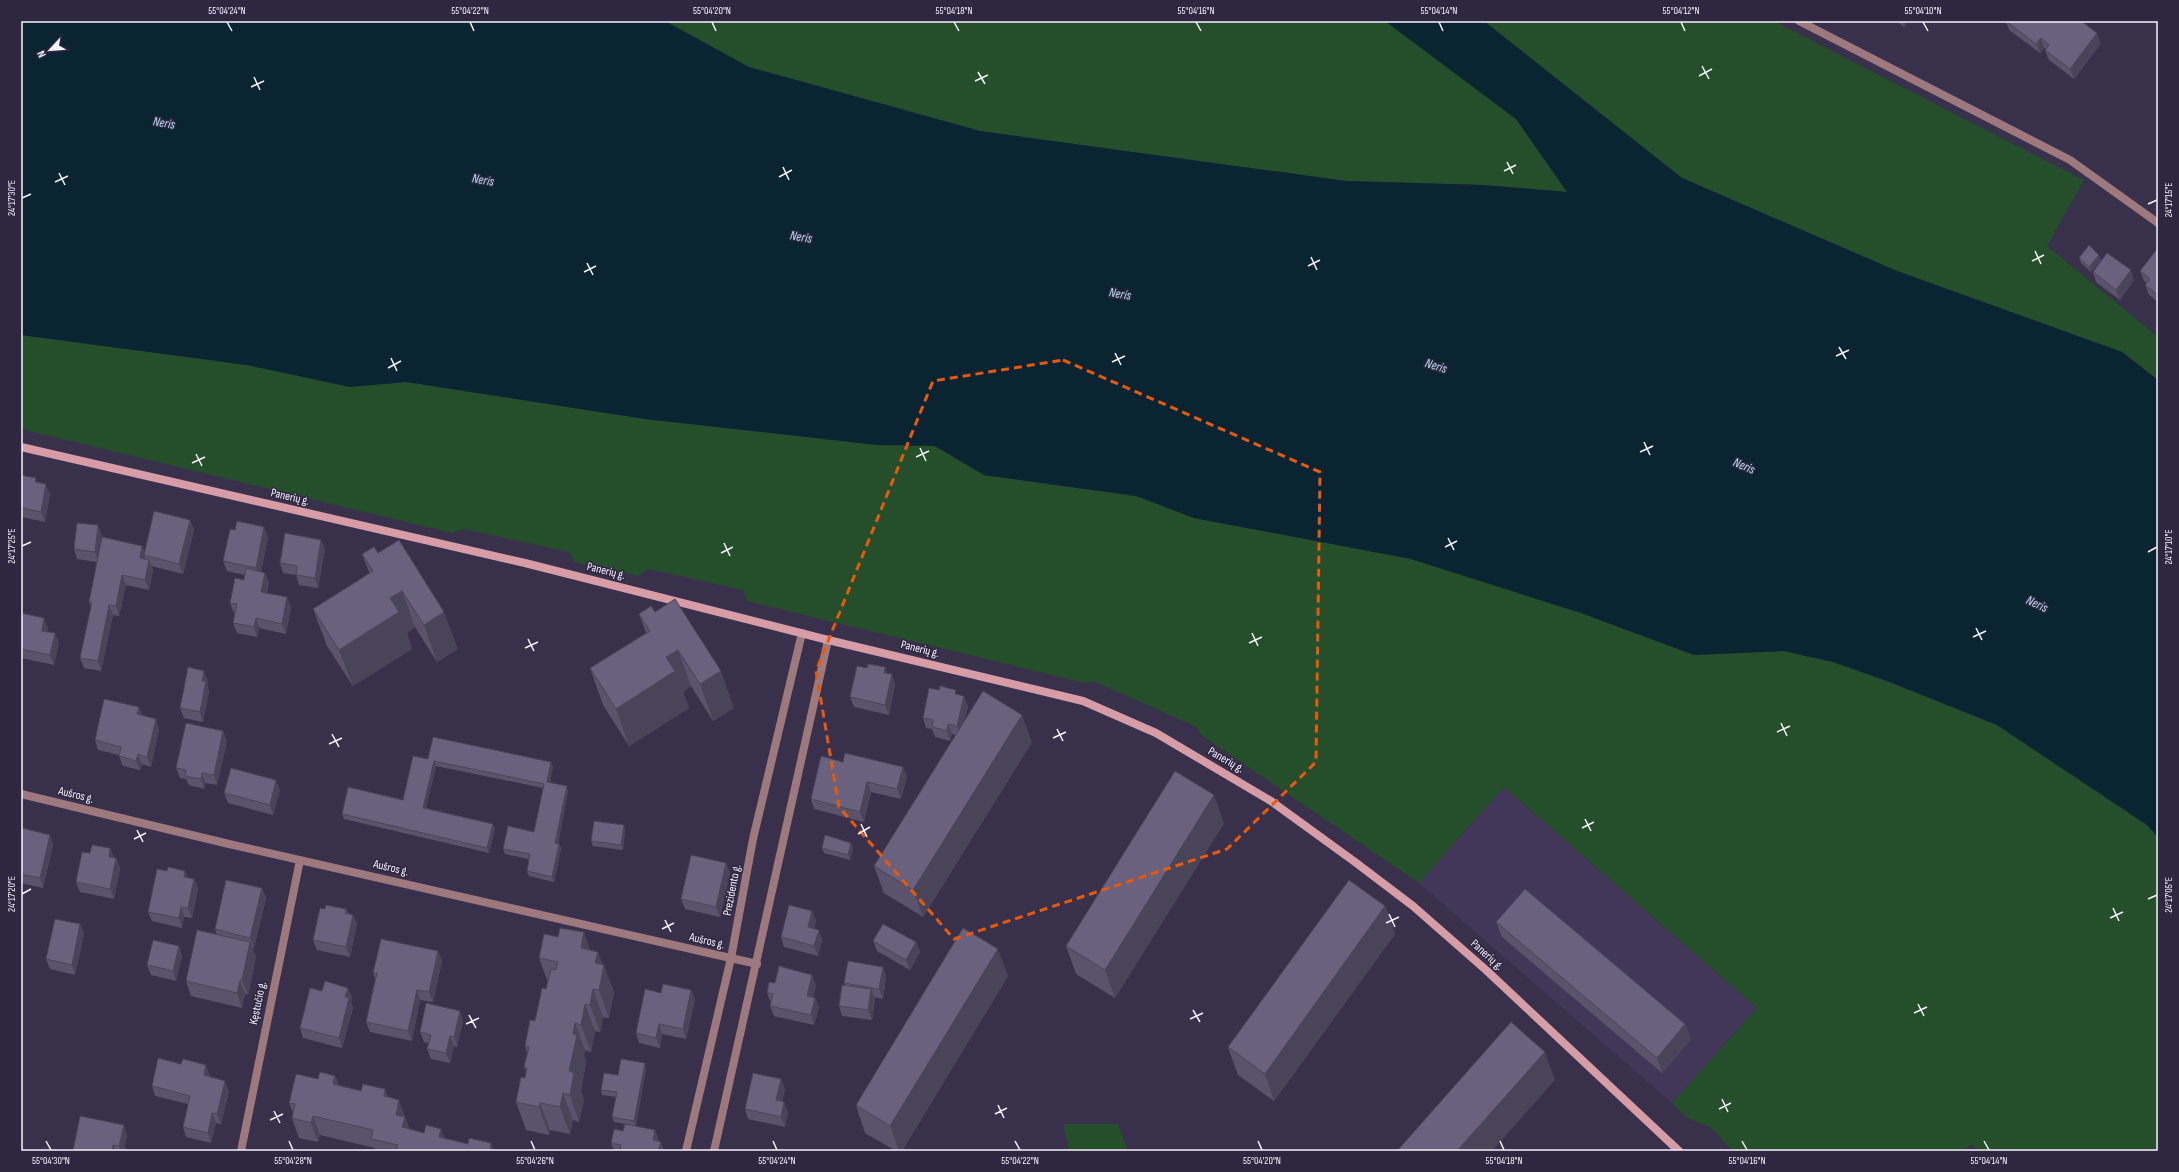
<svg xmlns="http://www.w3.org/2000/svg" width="2179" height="1172" font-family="'Sofia Sans Condensed',sans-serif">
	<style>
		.built { fill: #423758 }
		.green { fill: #254e2a }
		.water { fill: #0a2432 }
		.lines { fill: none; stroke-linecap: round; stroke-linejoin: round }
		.street { stroke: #9d797e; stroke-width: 8 }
		.secondary { stroke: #d79da7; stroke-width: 8 }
		.wall { fill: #5b536c }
		.shaded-wall { fill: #4a4458 }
		.building { fill: #6a617e; stroke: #4a4458 }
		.marked { fill: none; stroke: #e8590c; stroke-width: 3; stroke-dasharray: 8 5; stroke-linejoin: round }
		.ticks { fill: none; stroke: #f6f3fd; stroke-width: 1.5 }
		.labels { text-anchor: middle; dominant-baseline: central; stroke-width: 3; stroke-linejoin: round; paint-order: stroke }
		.street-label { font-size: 12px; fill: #f6f3fd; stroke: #2f2741 }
		.water-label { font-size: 13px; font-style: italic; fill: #b5ddf4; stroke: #2f2741 }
		.neatline { fill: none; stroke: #f6f3fd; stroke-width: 1.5 }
		.ticks-label { font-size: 10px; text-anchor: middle; fill: #f6f3fd }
	</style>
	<rect width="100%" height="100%" fill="#39314b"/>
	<path class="built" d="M1504 787 1757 1008 1672 1103 1419 883Z"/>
	<path class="green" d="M665 21H1385L1516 119 1568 192 1484 185 1346 181 980 131 749 67Z
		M1484 21H1773L2084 180 2047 246 2158 337V380L2122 352 1897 271 1682 178Z
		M21 335 247 365 350 387 406 382 645 419 877 445 935 446 984 475 1136 496 1194 518 1411 559 1581 613 1694 655 1784 651 1833 662 1887 681 1997 725 2147 825 2158 837V1151H1978L1971 1144 1964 1151H1733L1710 1127 1687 1118 1672 1103 1757 1008 1504 787 1419 883 1201 735 1197 727 1093 681 1085 683 747 601 743 590 648 569 638 576 575 562 569 552 464 529 452 533 21 429Z
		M1063 1124H1118L1128 1151 1069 1150Z"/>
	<path class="water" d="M21 21H665L749 67 980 131 1346 181 1484 185 1567 192 1516 119 1385 21H1484L1682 178 1897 271 2122 352 2158 380V837L2147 825 1997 725 1887 681 1833 662 1784 651 1694 655 1581 613 1411 559 1194 518 1136 496 984 475 935 446 877 445 645 419 406 382 350 387 247 365 21 335Z"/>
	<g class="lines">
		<path class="street" d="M1799 21 2070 160 2158 223
			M21 794 229 844 757 964
			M241 1151 300 860
			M686 1151 731 958 753 839 802 633
			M714 1151 828 640"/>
		<path class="secondary" d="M21 447 525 563 828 640 1083 701 1156 733 1271 801 1355 862 1413 906 1486 970 1679 1151"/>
	</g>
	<path class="wall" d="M1897 21H1909L1904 27Z
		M2003 21H2081L2101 43 2074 79 2049 60 2045 50 2046 49 2044 48 2040 53 2009 30 2007 24Z
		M2158 248V302L2149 295 2145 285 2147 283 2144 281 2140 271Z
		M2099 255 2101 260 2091 272 2081 263 2079 258Z
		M2093 272 2134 280 2120 300 2096 282Z
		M21 475 38 482 50 494 45 522 21 517Z
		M190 520 194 530 183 574 151 566 153 570 149 590 126 585 119 616 113 615 101 671 84 668 80 658 91 607 89 602 97 562 77 559 74 549 102 535 100 545 142 546 144 551Z
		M268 537 261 572 265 573 269 583 267 593 291 607 286 634 259 628 257 637 237 633 233 623 235 613H234L230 603 244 580 245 575 227 571 223 561Z
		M321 540 325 549 318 588 299 585 296 575 283 573 280 563Z
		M378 553 458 649 437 662 415 627 407 633 412 649 353 686 327 646 313 609 370 574 362 554Z
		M655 612 734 708 713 721 691 686 683 692 689 708 629 746 603 705 590 668 646 633 639 614Z
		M21 613 48 628 47 632 55 633 59 643 54 665 21 658Z
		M885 667 887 673 895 684 889 715 854 707 850 697 867 668Z
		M208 681 207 685 209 691 203 722 184 718 180 708Z
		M958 695 968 706 964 722 1032 742 923 917 884 893 874 866 956 735 952 734 950 741 935 737 932 729 926 728 923 718Z
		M139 707 142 716 159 729 151 767 142 764 140 770 123 766 119 756V755L98 750 95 740Z
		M227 741 217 785 205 783 204 789 189 785 186 779 180 778 176 768Z
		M428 759 553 767 550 782 568 791 558 844H559L561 849 554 882 529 876 527 871 529 859 505 854 503 849 534 832 543 788 436 766 426 808 493 824 495 829 489 853 344 819 342 814 403 800Z
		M843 762 903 767 907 777 901 799 871 792 864 822 814 809 811 799Z
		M280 790 273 815 228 803 224 793Z
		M1224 823 1115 998 1076 974 1066 946Z
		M625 830 623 850 593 846 591 841Z
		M21 833 50 835 53 845 43 888 21 883Z
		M110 848 114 858H116L120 868 114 899 80 892 76 882 90 853Z
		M822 848H853L850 860 824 853Z
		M726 863 730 873 720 917 685 909 681 899Z
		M167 871H185L188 878 194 879 198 889 192 918 184 917 182 928 152 921 148 912Z
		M262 888 266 898 254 948 252 947 256 957 248 995 245 994 242 1008 191 996 186 981 217 935 215 929Z
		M1385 906 1395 934 1274 1101 1238 1075 1228 1047Z
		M325 909H346L348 913 353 915 357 924 350 957 317 950 313 940Z
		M812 911 816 921 814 929 819 930 822 940 818 956 784 947 781 937Z
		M1496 922 1685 1024 1691 1039 1662 1073 1502 937Z
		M80 924 84 934 75 975 50 969 46 959Z
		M873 941 916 942 920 952 910 970 877 951Z
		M179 946 182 956 176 981 151 975 147 965Z
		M590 950 603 965 614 992 609 1018 603 1017 600 1032 595 1031 591 1052 585 1050 584 1055 586 1062 581 1091 584 1100 579 1122 573 1120 570 1134 550 1130 549 1135 526 1130 516 1102 525 1078 526 1072 524 1067 527 1053 525 1046 546 989 548 982 539 958Z
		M438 951 442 961 433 1002 420 1000 412 1041 370 1032 366 1022 375 979 373 973Z
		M883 967 886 977 883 999 874 997 875 999 872 1020 842 1016 839 1006 845 985 844 983Z
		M1008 976 902 1151H896L865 1133 856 1105Z
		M816 985 813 997 815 998 819 1008 814 1025 774 1016 770 1006 771 1003 767 993Z
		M691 990 695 1000 686 1039 662 1034 660 1048 639 1043 636 1033 661 993Z
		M352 997 351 1002 353 1008 342 1048 303 1038 300 1028Z
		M460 1011 463 1021 457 1047 454 1046 450 1063 431 1059 427 1049 429 1043 424 1042 420 1032Z
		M646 1068 636 1126 614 1122 612 1117 616 1097 602 1095 601 1090 618 1075Z
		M210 1075 209 1077 229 1091 221 1124 216 1123 211 1143 186 1137 183 1127 188 1104 155 1096 152 1086Z
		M335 1076 339 1085 361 1091 385 1089 388 1097 406 1119 409 1129 445 1139 496 1151H376L375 1148 320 1135 318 1142 299 1138 292 1118 293 1113 289 1103 318 1079Z
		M785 1089 782 1101 788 1112 785 1127 748 1119 745 1109Z
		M124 1125 127 1135 124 1151H73Z
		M659 1140 658 1141 664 1151H614L611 1143Z"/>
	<path class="shaded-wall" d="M1902 21H1909L1904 27Z
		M2097 33 2101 43 2074 79 2070 69Z
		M2041 38 2044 48 2040 53 2036 44Z
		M2099 255 2101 260 2091 272 2089 267Z
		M2131 270 2134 280 2120 300 2116 290Z
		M46 484 50 494 45 522 41 512Z
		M190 520 194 530 183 574 179 564Z
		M98 525 102 535 98 562 95 552Z
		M264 527 268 537 260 578 256 568Z
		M321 540 325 549 318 588 315 578Z
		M142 546 146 555H144L145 559 140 558Z
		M149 560 153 570 149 590 145 580Z
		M265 573 269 583 265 602 261 592Z
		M122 575 126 585 119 616 116 606Z
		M402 591 415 627 407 633 412 649 353 686 339 650 390 598Z
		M287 597 291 607 286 634 282 624Z
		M109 605 113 615 101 671 98 661Z
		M444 612 458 649 437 662 424 625Z
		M44 618 48 628 46 641 42 631Z
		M256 618 259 628 257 637 254 627Z
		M55 633 59 643 54 665 50 655Z
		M678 650 691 686 683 692 689 708 629 746 616 709 666 657Z
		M885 667 888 677 884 673Z
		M204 671 208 681 207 685 209 691 203 722 200 712 202 681Z
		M721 671 734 708 713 721 700 684Z
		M892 674 895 684 889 715 885 705Z
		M964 696 968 706 961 736 957 726Z
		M139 707 143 717 137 714Z
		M1022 715 1032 742 923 917 913 890Z
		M156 719 159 729 151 767 147 757Z
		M948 724 952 734 950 741 947 731Z
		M223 731 227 741 217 785 214 775Z
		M138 754 142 764 140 770 136 761Z
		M434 761 436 766 425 813 423 808Z
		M551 762 553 767 549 787 547 782Z
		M903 767 907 777 901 799 897 789Z
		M202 773 205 783 204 789 201 779Z
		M276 780 280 790 273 815 270 805Z
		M867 782 871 792 864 822 860 812Z
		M567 786 568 791 557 848 555 843Z
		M1214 795 1224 823 1115 998 1105 970Z
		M493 824 495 829 489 853 487 848Z
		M624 825 625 830 623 850 621 845Z
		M50 835 53 845 43 888 40 878Z
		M851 843 853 848 850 860 848 855Z
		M559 844 561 849 554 882 552 877Z
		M110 848 114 858 109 857Z
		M116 858 120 868 114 899 110 889Z
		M726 863 730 873 720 917 716 907Z
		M185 871 189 881 184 877Z
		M194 879 198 889 192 918 188 908Z
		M262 888 266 898 254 948 250 938Z
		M1385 906 1395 934 1274 1101 1265 1074Z
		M181 907 184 917 182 928 179 918Z
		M812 911 816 921 811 937 808 927Z
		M353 915 357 924 350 957 346 947Z
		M80 924 84 934 75 975 72 965Z
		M819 930 822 940 818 956 814 946Z
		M584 932 594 960 581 948Z
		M250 942 256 957 248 995 242 980Z
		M916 942 920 952 910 970 906 960Z
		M179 946 182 956 176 981 173 971Z
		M998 949 1008 976 902 1151H899L890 1126Z
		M438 951 442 961 433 1002 429 992Z
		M598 952 604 967V965L614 992 609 1018 599 990 595 963Z
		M883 967 886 977 883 999 879 989Z
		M812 975 816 985 811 1006 807 996Z
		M240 980 245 994 242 1008 237 993Z
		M348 988 352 997 351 1002 353 1008 342 1048 339 1038 345 997Z
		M593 989 603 1017 600 1032 590 1005Z
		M871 989 875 999 872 1020 868 1010Z
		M417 990 420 1000 412 1041 408 1031Z
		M691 990 695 1000 686 1039 683 1029Z
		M815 998 819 1008 814 1025 811 1015Z
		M585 1004 595 1031 591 1052 581 1025Z
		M460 1011 463 1021 457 1047 454 1037Z
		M575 1023 585 1050 584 1055 586 1062 581 1091 584 1100 579 1122 570 1095 569 1071 573 1034Z
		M659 1024 662 1034 660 1048 656 1038Z
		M1685 1024 1691 1039 1662 1073 1657 1058Z
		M450 1036 454 1046 450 1063 446 1053Z
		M1545 1052 1555 1080 1492 1151H1457Z
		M645 1063 646 1068 636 1126 634 1121Z
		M206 1065 210 1075 207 1085 204 1075Z
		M335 1076 342 1095 333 1084Z
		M781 1079 785 1089 780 1110 776 1100Z
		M225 1081 229 1091 221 1124 217 1114Z
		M385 1089 392 1109 384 1096Z
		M563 1093 573 1120 570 1134 560 1107Z
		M399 1100 412 1136 409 1147 396 1115Z
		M784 1102 788 1112 785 1127 781 1117Z
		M540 1103 550 1130 549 1135 539 1107Z
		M212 1113 216 1123 211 1143 208 1133Z
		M313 1116 320 1135 318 1142 311 1123Z
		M124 1125 127 1135 124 1151H121L119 1146Z
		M441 1129 448 1148 439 1137Z
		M655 1130 659 1140 657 1150 653 1140Z
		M661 1142 664 1151H658Z
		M491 1143 494 1151 490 1149Z
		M113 1145 115 1151H112Z"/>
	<path class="building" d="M2006 21H2081L2097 33 2070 69 2045 50 2049 45 2041 38 2036 44Z
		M2089 245 2099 255 2089 267 2079 258Z
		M2158 248V295L2145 285 2150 279 2140 271Z
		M2107 253 2131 270 2116 290 2093 272Z
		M21 475 36 478 35 482 46 484 41 512 21 508Z
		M154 511 190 520 179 564 144 555Z
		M237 521 264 527 256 568 223 561 230 529 235 530Z
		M77 523 98 525 95 552 74 549Z
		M285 533 321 540 315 578 296 575 297 566 280 563Z
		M102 537 142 546 140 558 149 560 145 580 122 575 116 606 109 605 98 661 80 658 92 602H89Z
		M399 540 444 612 424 625 402 591 390 598 399 612 339 650 313 609 373 571 362 554 374 547 378 553Z
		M246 568 265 573 261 592 287 597 282 624 256 618 254 627 233 623 237 604 230 603 235 578 244 580Z
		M675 599 721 671 700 684 678 650 666 657 675 671 616 709 590 668 650 631 639 614 651 606 655 612Z
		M21 613 44 618 42 631 55 633 50 655 21 649Z
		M868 664 885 667 884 673 892 674 885 705 850 697 857 666 867 668Z
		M188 667 204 671 202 681H206L200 712 180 708Z
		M940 686 956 690 955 694 964 696 957 726 948 724 947 731 932 727 933 720 923 718 929 688 939 690Z
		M983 691 1022 715 913 890 874 866Z
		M104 699 139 707 137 714 156 719 147 757 138 754 136 761 119 756 121 747 95 740Z
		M186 723 223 731 214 775 202 773 201 779 185 776 186 770 176 768Z
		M433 737 551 762 547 782 567 786 555 843 559 844 552 877 527 871 530 854 503 849 508 826 534 832 544 784 434 761 423 808 493 824 487 848 342 814 348 787 403 800 413 756 428 759Z
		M845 753 903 767 897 789 867 782 860 812 811 799 821 756 843 762Z
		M231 768 276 780 270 805 224 793Z
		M1175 771 1214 795 1105 970 1066 946Z
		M594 821 624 825 621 845 591 841Z
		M22 828 50 835 40 878 21 874V833Z
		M825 835 851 843 848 855 822 848Z
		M92 845 110 848 109 857 116 858 110 889 76 882 82 852 90 853Z
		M691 855 726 863 716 907 681 899Z
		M168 867 185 871 184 877 194 879 188 908 181 907 179 918 148 912 157 869 167 871Z
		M226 880 262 888 250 938 215 929Z
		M1349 880 1385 906 1265 1074 1228 1047Z
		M1525 889 1685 1024 1657 1058 1496 922Z
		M326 905 346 909 345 913 353 915 346 947 313 940 320 908 325 909Z
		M789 905 812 911 808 927 819 930 814 946 781 937Z
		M55 919 80 924 72 965 46 959Z
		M883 924 916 942 906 960 873 941Z
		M560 928 584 932 581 948 598 952 595 963 604 965 599 990 593 989 590 1005 585 1004 581 1025 575 1023 573 1034 577 1035 569 1071 574 1073 570 1095 563 1093 560 1107 540 1103 539 1107 516 1102 521 1077 525 1078 527 1068 524 1067 529 1047 525 1046 530 1020 535 1021 542 988 546 989 551 969 556 970 558 962 539 958 544 934 558 937Z
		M963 928 998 949 890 1126 856 1105Z
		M197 930 250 942 242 980H240L237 993 186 981Z
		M381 939 438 951 429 992 417 990 408 1031 366 1022 377 973H373Z
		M153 940 179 946 173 971 147 965Z
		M848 961 883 967 879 989 844 983Z
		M779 966 812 975 807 996 815 998 811 1015 770 1006 773 994 767 993 769 982 775 983Z
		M325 981 348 988 345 997 349 998 339 1038 300 1028 310 988 322 991Z
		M663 984 691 990 683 1029 659 1024 656 1038 636 1033 645 989 661 993Z
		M842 985 871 989 868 1010 839 1006Z
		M426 1003 460 1011 454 1037 450 1036 446 1053 427 1049 431 1035 420 1032Z
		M1511 1022 1545 1052 1457 1151H1397Z
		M158 1058 181 1064 183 1059 206 1065 204 1075 225 1081 217 1114 212 1113 208 1133 183 1127 190 1096 152 1086Z
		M621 1059 645 1063 634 1121 612 1117 617 1092 601 1090 604 1073 618 1075Z
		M320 1072 335 1076 333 1084 361 1091 363 1084 385 1089 384 1096 399 1100 396 1115 405 1117 402 1127 424 1133 426 1125 441 1129 439 1137 468 1144 469 1138 491 1143 490 1149 496 1151H396L398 1145 371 1139 373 1130 313 1116 311 1123 292 1118 295 1104 289 1103 296 1074 318 1079Z
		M753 1073 781 1079 776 1100 784 1102 781 1117 745 1109Z
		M80 1116 124 1125 119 1146 113 1145 112 1151H73Z
		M625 1124 655 1130 653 1140 661 1142 658 1151H620L621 1145 611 1143 614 1129 623 1131Z"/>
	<path class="marked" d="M1063 360 1320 472 1316 762 1227 849 954 939 839 807 816 671 933 381Z"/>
	<path class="ticks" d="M227 22 232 31M470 22 474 31M712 22 716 31M954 22 959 31M1196 22 1201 31M1439 22 1443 31M1681 22 1685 31M1923 22 1928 31M1702 66 1709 79M978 72 985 84M1699 76 1712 69M254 77 260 90M975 81 988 75M251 87 264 81M1507 162 1513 174M783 167 789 180M1504 171 1516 165M59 173 65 185M779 177 792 170M55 182 68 176M22 198 31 194M2148 204 2157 200M2035 251 2041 264M1311 257 1317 270M2032 261 2044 255M587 263 593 275M1308 266 1320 260M584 272 596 266M1839 347 1846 359M1115 353 1121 365M1836 356 1849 350M391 358 397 371M1112 362 1125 356M388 368 401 361M1644 442 1650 455M920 448 926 461M1640 452 1653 446M196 454 202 466M916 457 929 451M192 463 205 457M1448 538 1454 550M724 543 730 556M22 546 31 542M1445 547 1457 541M2148 552 2157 547M721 553 733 547M1976 628 1982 640M1252 633 1258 646M1973 637 1986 631M528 639 534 651M1249 643 1262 637M525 648 538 642M1781 723 1787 736M1057 729 1063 741M1777 732 1790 726M332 734 339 747M1053 738 1066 732M329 744 342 738M1585 819 1591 831M861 824 867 837M1582 828 1594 822M137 830 143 842M858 834 870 827M134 839 146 833M22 894 31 889M2148 899 2157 895M2113 908 2119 921M1389 914 1395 927M2110 918 2123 912M665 920 671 932M1386 923 1399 917M662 929 674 923M1918 1004 1924 1016M1193 1010 1200 1022M1914 1013 1927 1007M469 1015 476 1028M1190 1019 1203 1013M466 1024 479 1018M1722 1099 1728 1112M998 1105 1004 1118M1719 1109 1731 1103M274 1111 280 1123M995 1114 1007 1108M270 1120 283 1114M46 1141 51 1150M289 1141 293 1150M531 1141 535 1150M773 1141 777 1150M1015 1141 1020 1150M1258 1141 1262 1150M1500 1141 1504 1150M1742 1141 1747 1150M1984 1141 1989 1150"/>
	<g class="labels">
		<g class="street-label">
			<text transform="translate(290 497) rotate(13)">Panerių g.</text>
			<text transform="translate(606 571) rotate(14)">Panerių g.</text>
			<text transform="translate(920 649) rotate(14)">Panerių g.</text>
			<text transform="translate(1226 760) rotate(30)">Panerių g.</text>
			<text transform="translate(76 795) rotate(14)">Aušros g.</text>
			<text transform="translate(391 868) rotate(13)">Aušros g.</text>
			<text transform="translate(732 890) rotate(-79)">Prezidento g.</text>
			<text transform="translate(707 941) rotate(13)">Aušros g.</text>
			<text transform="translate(1487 955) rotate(42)">Panerių g.</text>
			<text transform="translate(258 1003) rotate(-78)">Kęstučio g.</text>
		</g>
		<g class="water-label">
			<text transform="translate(164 123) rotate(10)">Neris</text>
			<text transform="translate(483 180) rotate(10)">Neris</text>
			<text transform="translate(801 237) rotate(10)">Neris</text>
			<text transform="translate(1120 294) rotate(10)">Neris</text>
			<text transform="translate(1436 366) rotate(18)">Neris</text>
			<text transform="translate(1744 466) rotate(23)">Neris</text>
			<text transform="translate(2037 604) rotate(25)">Neris</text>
		</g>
	</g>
	<rect width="2179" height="1172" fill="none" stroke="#2f2741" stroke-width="44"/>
	<g transform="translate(50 50) rotate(244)" stroke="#2f2741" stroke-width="3" paint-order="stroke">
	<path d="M0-3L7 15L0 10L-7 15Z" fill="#f6f3fd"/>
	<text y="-6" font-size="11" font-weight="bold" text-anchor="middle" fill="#f6f3fd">N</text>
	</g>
	<rect x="22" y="22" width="2135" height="1128" class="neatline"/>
	<g class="ticks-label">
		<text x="227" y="14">55°04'24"N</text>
		<text x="470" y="14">55°04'22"N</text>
		<text x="712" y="14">55°04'20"N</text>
		<text x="954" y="14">55°04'18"N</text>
		<text x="1196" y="14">55°04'16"N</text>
		<text x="1439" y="14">55°04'14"N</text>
		<text x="1681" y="14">55°04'12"N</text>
		<text x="1923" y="14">55°04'10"N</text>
		<text transform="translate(11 198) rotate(-90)" y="4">24°17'30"E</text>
		<text transform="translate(2168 200) rotate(-90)" y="4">24°17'15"E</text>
		<text transform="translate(11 546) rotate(-90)" y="4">24°17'25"E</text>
		<text transform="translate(2168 547) rotate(-90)" y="4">24°17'10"E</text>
		<text transform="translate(11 894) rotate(-90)" y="4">24°17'20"E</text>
		<text transform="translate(2168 895) rotate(-90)" y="4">24°17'05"E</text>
		<text x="51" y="1164">55°04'30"N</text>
		<text x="293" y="1164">55°04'28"N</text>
		<text x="535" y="1164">55°04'26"N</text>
		<text x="777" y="1164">55°04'24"N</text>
		<text x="1020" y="1164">55°04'22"N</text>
		<text x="1262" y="1164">55°04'20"N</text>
		<text x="1504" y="1164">55°04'18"N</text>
		<text x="1747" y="1164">55°04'16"N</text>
		<text x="1989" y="1164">55°04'14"N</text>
	</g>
</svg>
